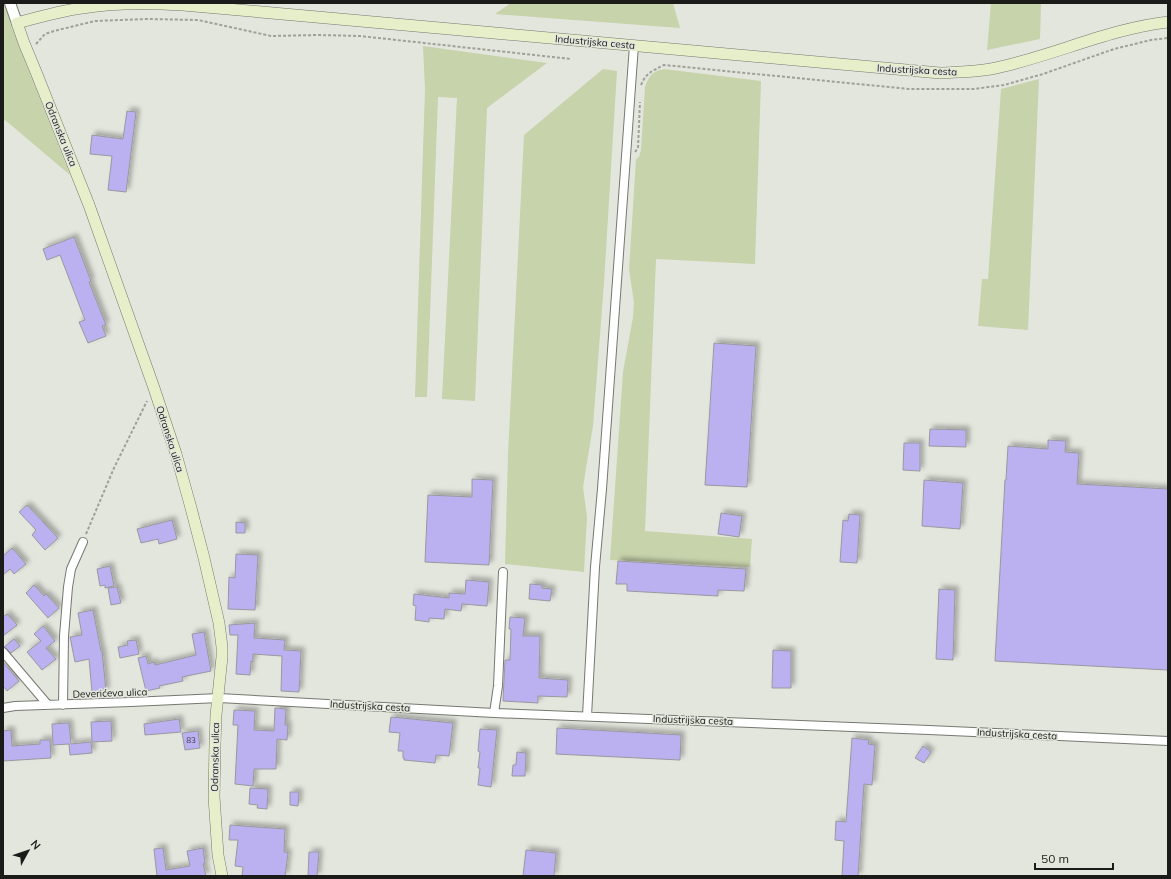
<svg xmlns="http://www.w3.org/2000/svg" width="1171" height="879" font-family="Mulish,sans-serif">
	<style>
		.green { fill: #c7d3ab }
		.building { fill: #bbb0f0; stroke: #9998a0; filter: url(#shadow) }
		.lines { fill: none; stroke-linecap: round; stroke-linejoin: round }
		.minor-casing { stroke: #757870; stroke-width: 10 }
		.tertiary-casing { stroke: #757870; stroke-width: 12 }
		.secondary-casing { stroke: #757870; stroke-width: 12 }
		.path { stroke: #9ea099; stroke-width: 2; stroke-dasharray: 3 2; stroke-linecap: butt }
		.minor { stroke: #fff; stroke-width: 8 }
		.tertiary { stroke: #fff; stroke-width: 10 }
		.secondary { stroke: #e6efca; stroke-width: 11 }
		.labels { text-anchor: middle; dominant-baseline: central; stroke-width: 3; stroke-linejoin: round; paint-order: stroke }
		.number-label { font-size: 8px; fill: #43414f }
		.street-label { font-size: 10px; fill: #1b1c19; stroke: #e3e6dd }
	</style>
	<defs>
		<filter id="shadow"><feDropShadow dx="3.5" dy="-3.5" stdDeviation="2" flood-color="#0004"/></filter>
	</defs>
	<rect width="100%" height="100%" fill="#e3e6dd"/>
	<path class="green" d="M3 3H4L14 33 70 175 5 120 3 122Z
		M511 3H673L680 28 495 14Z
		M991 3H1041L1040 39 987 50Z
		M423 46 547 63 487 108 475 401 442 399 457 98 438 97 427 397H415L425 89Z
		M603 69 617 71 604 283 593 426 583 487 587 517 584 572 505 564 508 454 524 135Z
		M664 69 761 81 755 264 656 259 645 531 752 539 750 567 610 560 623 372 633 317 634 302 629 270 636 159 639 157 641 150 645 87C649 76 652 71 664 69Z
		M1039 79 1028 330 978 326 982 279H988L1001 89Z"/>
	<path class="building" d="M127 111 136 112 126 192 108 190 112 156 90 154 92 135 123 139Z
		M74 237 91 281 89 282 106 325 102 326 106 336 88 343 79 322 85 320 60 255 47 260 43 249Z
		M714 343 756 346 747 487 705 485Z
		M930 429 966 430V447L929 446Z
		M1048 440 1066 441 1065 452 1079 453 1077 484 1168 489V670L995 661 1005 480H1006L1008 446 1048 449Z
		M904 443H920V471L903 470Z
		M472 479 493 480 489 565 425 562 428 495 472 497Z
		M924 480 963 483 960 529 922 526Z
		M27 505 58 538 45 550 32 535 36 530 19 512Z
		M721 513 742 516 739 537 718 534Z
		M849 514 860 515 857 563 840 562 843 520 848 521Z
		M172 520 177 539 159 544 158 539 141 543 137 529Z
		M236 522 245 523V533H236Z
		M12 548 26 564 14 574 10 569 3 575V556Z
		M236 554 258 555 255 610 228 609 229 577 235 578Z
		M618 561 746 569 744 591 718 590V596L627 591V584H616Z
		M110 566 114 586 105 588V585L100 586 97 569Z
		M466 580 489 582 487 606 462 604 461 611 445 609 444 619 429 618V622L415 620 416 606 413 605 414 594 449 598V593L465 594Z
		M530 584 542 585V588L552 589 550 601 529 599Z
		M34 585 44 596 46 594 59 608 48 618 26 593Z
		M117 587 121 603 111 605 108 588Z
		M939 589 955 590 953 660 936 659Z
		M93 610 101 651H102L106 691 92 692 89 659 75 662 70 637 82 635 78 613Z
		M7 614 17 625 3 636V617Z
		M510 617 525 618 523 636H540L539 678 568 680 567 697 538 696V703L503 701 505 660H510L511 629H509Z
		M255 623 254 638 285 640 284 650 301 651 299 692 281 691 282 656 253 654V662L251 661 250 675 236 674 238 635H230L229 625Z
		M43 626 55 641 46 648 56 659 42 670 27 652 41 641 34 634Z
		M204 632 211 671 182 677 183 681 159 686 160 688 146 691 138 658 146 656 148 664 154 662 155 665 196 655 192 634Z
		M14 639 20 646 11 653 4 647Z
		M136 640 139 654 120 658 118 647 128 645 127 641Z
		M773 650 791 651V688H772Z
		M3 662 19 681 7 691 3 686Z
		M275 708 286 709 285 725H288L287 740 277 739 276 769H254L253 786 235 784 238 725H233L234 710 255 711 254 730 274 731Z
		M391 717 453 723 449 756 436 755 435 763 404 760V758H403V751H398L400 733 389 732Z
		M179 719 181 732 145 735 144 724Z
		M111 721 112 741 92 742 91 722Z
		M69 723 71 744 91 742 92 753 70 755 69 744 53 745 52 724Z
		M557 728 681 735 680 760 556 754Z
		M480 729 497 730 491 787 478 785 480 768H478L480 752 478 751Z
		M11 730 12 746 40 744V740H50L51 758 3 761V731Z
		M198 731 200 748 185 750 182 733Z
		M852 738 869 740 868 744 875 745 872 785 864 784 858 876H842L844 841 835 840 836 821 846 822Z
		M923 746 931 752 924 763 915 758Z
		M517 752 526 753 525 776H512L513 765H516Z
		M250 788 268 789 267 809 257 808 258 805 249 804Z
		M290 792H299L298 806 290 805Z
		M230 825 285 829 284 852 288 853 285 876H242L243 867 235 866 238 840H229Z
		M163 848 166 870 190 866 187 851 203 848 205 863 203 864 206 876H157L154 849Z
		M526 850 556 853 554 876H523Z
		M309 852H319L317 876H308Z"/>
	<g class="lines">
		<g class="minor-casing">
			<path id="minor" d="M3 652 48 705
				M63 705 64 636 68 587 71 569 83 542
				M3 708 15 706 131 702 219 698 494 713 929 730 1168 741
				M494 713 498 686 503 572
				M587 716 595 567 602 489 634 45"/>
		</g>
		<g class="tertiary-casing">
			<path id="tertiary" d="M10 3 17 23"/>
		</g>
		<g class="secondary-casing">
			<path id="secondary" d="M222 876 218 855 214 797 215 744 216 715 222 657V647L219 623 204 558 191 508 176 454 154 388 89 205 36 72 24 43 17 23C39 17 60 11 82 8 116 2 150 3 183 5L940 73C957 72 974 72 991 69 1051 57 1107 29 1168 22"/>
		</g>
		<path class="path" d="M36 44 45 34 54 31 95 21 147 19 198 20 271 36 317 35 360 36 571 59
			M641 85C646 73 652 71 664 65L909 89H974L1004 85 1043 74 1114 49 1151 40 1168 38
			M635 152 638 148 640 102
			M86 534 114 468 147 401"/>
		<use href="#minor" class="minor"/>
		<use href="#tertiary" class="tertiary"/>
		<use href="#secondary" class="secondary"/>
	</g>
	<g class="labels">
		<g class="number-label">
			<text x="191" y="740">83</text>
		</g>
		<g class="street-label">
			<text transform="translate(595 42) rotate(5)">Industrijska cesta</text>
			<text transform="translate(917 70) rotate(3)">Industrijska cesta</text>
			<text transform="translate(61 134) rotate(68)">Odranska ulica</text>
			<text transform="translate(170 439) rotate(72)">Odranska ulica</text>
			<text transform="translate(110 693) rotate(-2)">Deverićeva ulica</text>
			<text transform="translate(370 706) rotate(3)">Industrijska cesta</text>
			<text transform="translate(693 720) rotate(2)">Industrijska cesta</text>
			<text transform="translate(1017 734) rotate(3)">Industrijska cesta</text>
			<text transform="translate(215 757) rotate(-89)">Odranska ulica</text>
		</g>
	</g>
	<rect width="1171" height="879" fill="none" stroke="#1b1c19" stroke-width="8"/>
	<g transform="translate(28 851) rotate(50)" stroke="#e3e6dd" stroke-width="3" paint-order="stroke">
	<path d="M0-3L7 15L0 10L-7 15Z" fill="#1b1c19"/>
	<text y="-6" font-size="11" font-weight="bold" text-anchor="middle" fill="#1b1c19">N</text>
	</g>
	<path d="M1035 863v6h78v-6" fill="none" stroke="#1b1c19" stroke-width="2"/>
	<text x="1041" y="863" font-size="12" fill="#1b1c19" stroke="#e3e6dd" stroke-width="3" paint-order="stroke">50 m</text>
</svg>
